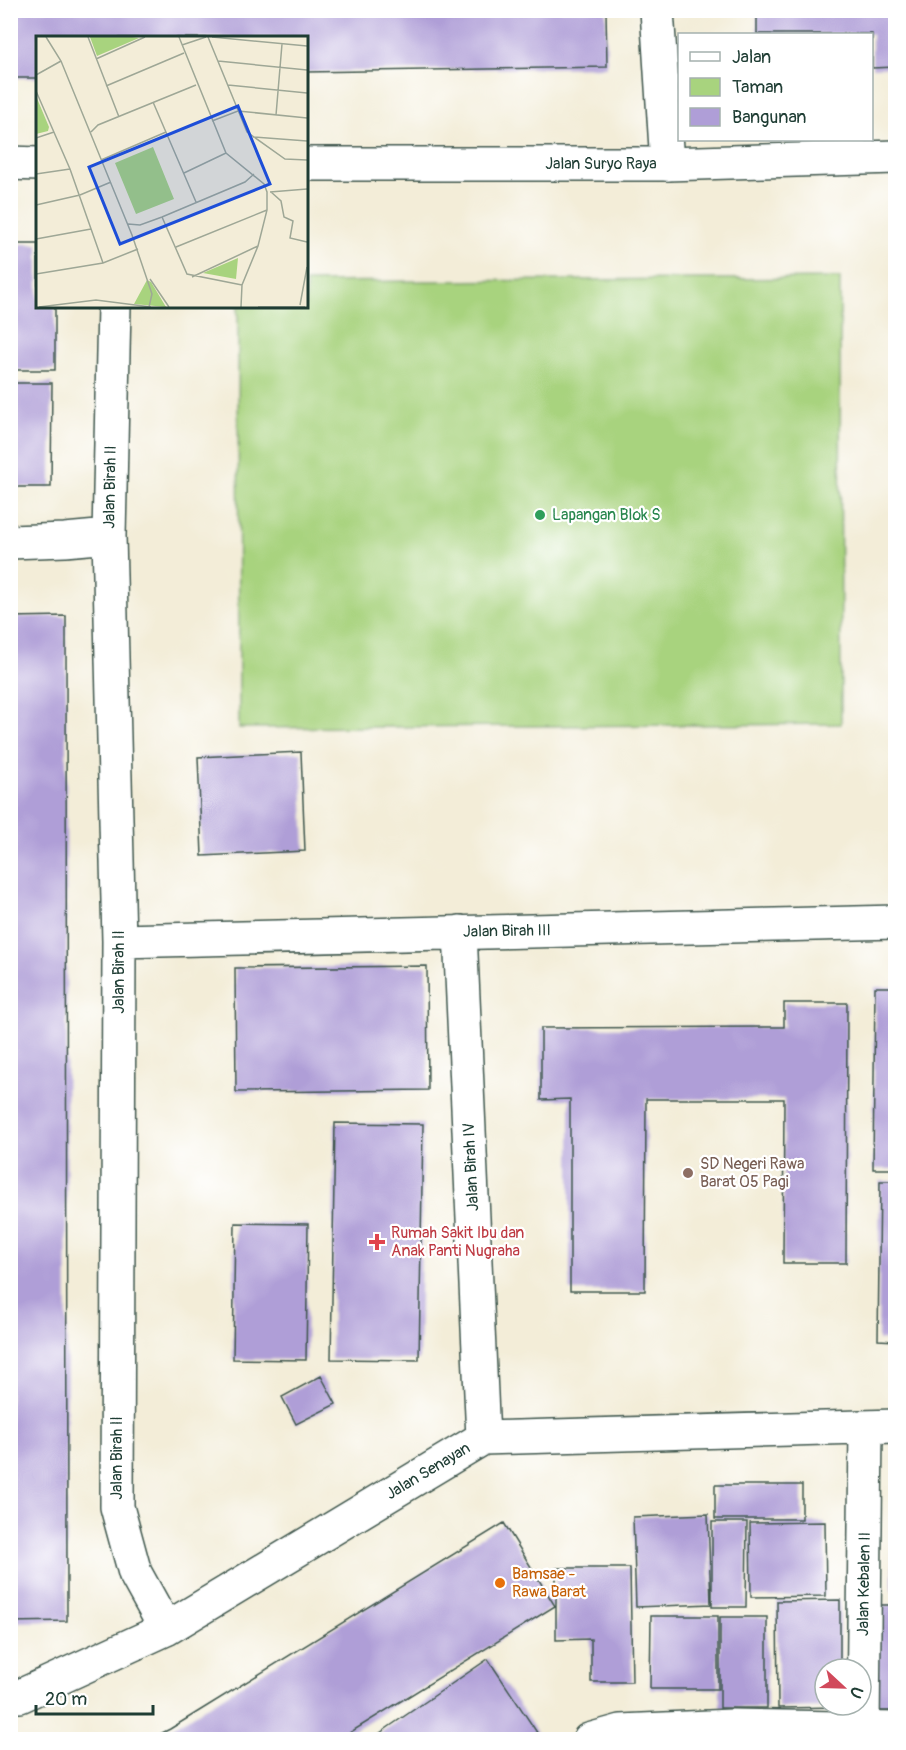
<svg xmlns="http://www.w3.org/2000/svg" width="906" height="1750" font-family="Pangolin,sans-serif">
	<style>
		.green { fill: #a8d37e; stroke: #648859; stroke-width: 1.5 }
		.building { fill: #af9ed7 }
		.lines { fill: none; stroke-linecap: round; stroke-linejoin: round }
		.minor-casing { stroke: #3f574d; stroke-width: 36 }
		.secondary-casing { stroke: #3f574d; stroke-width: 36 }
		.minor { stroke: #fff; stroke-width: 33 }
		.secondary { stroke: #fff; stroke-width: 33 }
		.leisure-dot { fill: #2e9e5b; stroke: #fff; stroke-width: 2 }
		.education-dot { fill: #8d6e63; stroke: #fff; stroke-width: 2 }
		.health-dot { fill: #e0444e; stroke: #fff; stroke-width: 2 }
		.food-dot { fill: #e8710a; stroke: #fff; stroke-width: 2 }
		.labels { text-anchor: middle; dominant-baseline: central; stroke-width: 4.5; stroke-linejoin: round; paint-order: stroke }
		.street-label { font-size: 16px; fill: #1f3d34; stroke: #fff }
		.leisure-label { font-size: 16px; fill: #27864d; stroke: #fff; text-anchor: start }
		.education-label { font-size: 16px; fill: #785e54; stroke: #fff; text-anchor: start }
		.health-label { font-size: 16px; fill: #be3a42; stroke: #fff; text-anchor: start }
		.food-label { font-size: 16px; fill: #c56008; stroke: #fff; text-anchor: start }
		.inset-road { fill: none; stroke: #9ea796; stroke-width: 1.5 }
		.view { fill: #1d4ed8; fill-opacity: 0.15; stroke: #1d4ed8; stroke-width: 3 }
		.inset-edge { fill: none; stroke: #1f3d34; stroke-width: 3 }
	</style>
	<rect width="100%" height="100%" fill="#fff"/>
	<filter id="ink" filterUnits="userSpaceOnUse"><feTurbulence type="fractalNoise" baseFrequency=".0167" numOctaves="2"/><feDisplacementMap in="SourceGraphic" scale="12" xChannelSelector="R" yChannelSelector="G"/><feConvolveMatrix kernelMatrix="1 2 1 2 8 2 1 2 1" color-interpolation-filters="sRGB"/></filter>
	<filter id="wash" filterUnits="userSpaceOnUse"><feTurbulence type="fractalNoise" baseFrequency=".008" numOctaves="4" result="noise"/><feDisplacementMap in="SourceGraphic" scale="24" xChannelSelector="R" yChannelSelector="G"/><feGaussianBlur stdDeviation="1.35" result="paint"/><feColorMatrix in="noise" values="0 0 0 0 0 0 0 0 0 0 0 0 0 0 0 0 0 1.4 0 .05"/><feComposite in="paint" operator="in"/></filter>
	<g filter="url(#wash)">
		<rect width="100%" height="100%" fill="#f3edd8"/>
		<path class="green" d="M840 278 841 724 239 728 238 306H306V282Z"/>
		<g id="blocks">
			<path class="building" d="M10 10H606L607 67 306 72V38H38V78H10Z
				M757 10H896V67L872 68V34H757Z
				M10 244H38V306H55V370H10Z
				M10 383H52L51 487H10Z
				M66 616 67 1621 10 1622V617Z
				M301 752 305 851 202 856 198 757Z
				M427 966 428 1090 236 1092 235 968Z
				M875 987H896V1169H873Z
				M784 1003H847L846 1263H783L784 1099H646L645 1291H570V1099L541 1100V1028L784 1027Z
				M335 1123 423 1124 419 1360 331 1359Z
				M880 1181H896V1341L878 1340Z
				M235 1223 308 1224 306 1360 233 1359Z
				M321 1376 336 1404 296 1424 282 1397Z
				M715 1485H802V1519H715Z
				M892 1508H896V1592H892Z
				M708 1514 711 1604 636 1607 633 1517Z
				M712 1522H747L746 1607H712Z
				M825 1522 826 1596 751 1597 750 1523Z
				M504 1523 555 1606 338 1740H148L170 1729Z
				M556 1568H630L632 1682H591V1639L556 1640Z
				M840 1600V1669H825V1705H840V1707L778 1708 777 1601Z
				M878 1605H896V1711H877Z
				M651 1616H718V1689H650Z
				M720 1617H767V1708H720Z
				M488 1659 542 1740H370L390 1726Z"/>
		</g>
	</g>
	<g filter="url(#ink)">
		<use href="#blocks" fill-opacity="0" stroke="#3f574d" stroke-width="1.5"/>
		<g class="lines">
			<g class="minor-casing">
				<path id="minor" d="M657 10 667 164
					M114 306 109 536 119 941 117 1507 135 1573 166 1629
					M10 542 65 540 109 536
					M460 932 483 1438
					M119 941 896 922
					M10 1695 20 1696 166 1629 483 1438 896 1426
					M589 1740 621 1731 731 1726 896 1729
					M857 1740 863 1728 866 1427"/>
			</g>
			<g class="secondary-casing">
				<path id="secondary" d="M10 163 38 164
					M306 164H667L896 157"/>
			</g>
			<use href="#minor" class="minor"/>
			<use href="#secondary" class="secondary"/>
		</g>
	</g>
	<circle class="leisure-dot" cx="540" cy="515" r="6"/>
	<circle class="education-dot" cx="688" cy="1173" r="6"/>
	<path class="health-dot" d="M374 1233h6v6h6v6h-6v6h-6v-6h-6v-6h6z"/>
	<circle class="food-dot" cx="500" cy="1583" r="6"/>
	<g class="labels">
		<g class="street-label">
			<text x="601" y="164">Jalan Suryo Raya</text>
			<text transform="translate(110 487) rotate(-89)">Jalan Birah II</text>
			<text transform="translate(507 931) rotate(-1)">Jalan Birah III</text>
			<text transform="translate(119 972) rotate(-90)">Jalan Birah II</text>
			<text transform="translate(471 1167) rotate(-93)">Jalan Birah IV</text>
			<text transform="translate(117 1458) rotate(-90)">Jalan Birah II</text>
			<text transform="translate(428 1471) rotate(-31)">Jalan Senayan</text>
			<text transform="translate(864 1584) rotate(-89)">Jalan Kebalen II</text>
		</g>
		<g class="leisure-label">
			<text x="552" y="515">Lapangan Blok S</text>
		</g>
		<g class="education-label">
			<text x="700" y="1164">SD Negeri Rawa<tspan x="700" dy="18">Barat 05 Pagi</tspan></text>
		</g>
		<g class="health-label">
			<text x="391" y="1233">Rumah Sakit Ibu dan<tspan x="391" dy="18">Anak Panti Nugraha</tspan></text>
		</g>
		<g class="food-label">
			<text x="512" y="1574">Bamsae -<tspan x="512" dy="18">Rawa Barat</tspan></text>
		</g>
	</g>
	<g transform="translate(36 36)">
		<rect width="272" height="272" fill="#f3edd8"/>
		<path d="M54 1H96L103 2 61 20ZM0 60 13 91 12 95 0 98ZM117 111 138 163 100 178 79 127ZM202 222 200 243 167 237ZM111 244 115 246 130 271 98 268Z" fill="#a8d37e"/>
		<path class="inset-road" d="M10 1 25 25 96 199 116 258 113 271M52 1 83 81M143 1 190 117 228 148 231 156V174L222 210 206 249 205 271M172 1 211 96 249 123 271 124M176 1 271 10M146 9 170 1M60 23 109 1M182 25 271 34M0 39 25 25M192 49 271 57M70 50 148 17M0 55 34 133 67 227M117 66 160 166M240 79 246 8M176 85 202 75 271 82M55 96 62 89 160 49M217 101 271 105M0 102 18 96M65 124 130 96M148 137 190 117M0 138 34 133M234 156 271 153M235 156 245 165 248 181 257 185 254 202 271 206M0 169 44 159 75 146M126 181 151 238 206 249M92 188 104 189 126 181 209 146 218 138M0 203 55 193M140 211 231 174M0 238 67 227 102 213M156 241 222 210M114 243 133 271M264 269 271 231M3 271 60 264 115 271M222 271H269"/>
		<path class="view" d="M202 70 234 148 84 208 53 131Z"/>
		<rect width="272" height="272" class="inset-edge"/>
	</g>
	<rect width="906" height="1750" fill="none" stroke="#fff" stroke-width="36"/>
	<rect x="678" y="33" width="195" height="108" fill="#ffffff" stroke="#a5b1ae" stroke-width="1.5"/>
	<rect x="690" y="52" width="30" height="9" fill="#ffffff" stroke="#a5b1ae" stroke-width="1.5"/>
	<text x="732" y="63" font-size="18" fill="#1f3d34">Jalan</text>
	<rect x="690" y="78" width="30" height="18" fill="#a8d37e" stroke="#a5b1ae" stroke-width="1.5"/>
	<text x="732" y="93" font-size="18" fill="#1f3d34">Taman</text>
	<rect x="690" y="108" width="30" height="18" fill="#af9ed7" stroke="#a5b1ae" stroke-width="1.5"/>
	<text x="732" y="123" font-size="18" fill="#1f3d34">Bangunan</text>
	<g transform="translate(843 1687) rotate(112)"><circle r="28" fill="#ffffff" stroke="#a5b1ae" stroke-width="1.5"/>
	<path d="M0-4.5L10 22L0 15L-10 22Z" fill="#d1495b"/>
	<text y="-9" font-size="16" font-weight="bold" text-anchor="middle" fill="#1f3d34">U</text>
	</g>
	<path d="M36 1705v9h117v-9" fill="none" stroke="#1f3d34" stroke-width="3"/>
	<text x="45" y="1705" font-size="18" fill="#1f3d34" stroke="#ffffff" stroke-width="4.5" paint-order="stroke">20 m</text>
</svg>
